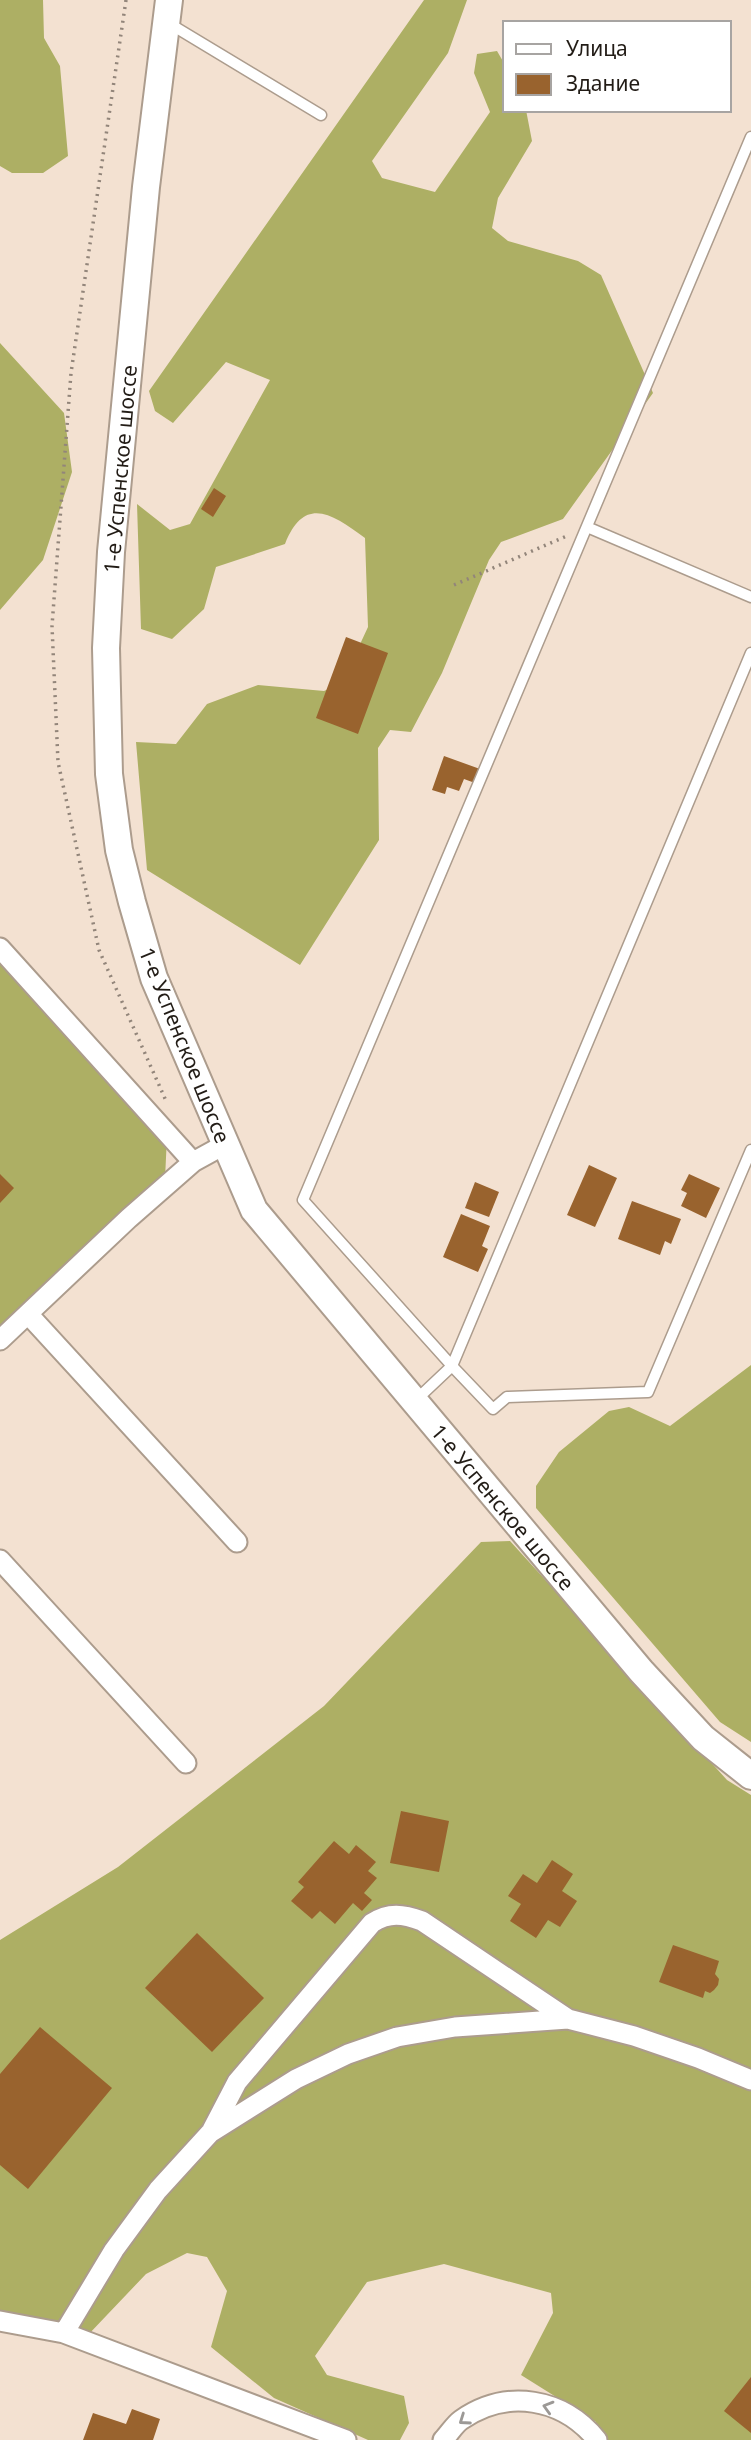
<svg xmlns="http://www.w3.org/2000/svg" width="751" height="2440" font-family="'Noto Sans',sans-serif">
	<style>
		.forest { fill: #adaf64 }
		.building { fill: #99632e }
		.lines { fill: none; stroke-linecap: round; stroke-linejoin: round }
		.service-casing { stroke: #ac9c8d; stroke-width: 13 }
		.minor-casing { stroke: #ac9c8d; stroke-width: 23 }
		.secondary-casing { stroke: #ac9c8d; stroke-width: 30 }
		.path { stroke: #92857a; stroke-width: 3.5; stroke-dasharray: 2 5; stroke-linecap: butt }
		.service { stroke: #fff; stroke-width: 10 }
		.minor { stroke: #fff; stroke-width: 19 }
		.secondary { stroke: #fff; stroke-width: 26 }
		.oneway { stroke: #9c9996 }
		.labels { text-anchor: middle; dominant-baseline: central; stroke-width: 5; stroke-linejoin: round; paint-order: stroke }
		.street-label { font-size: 21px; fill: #221c16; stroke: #fff }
	</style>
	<rect width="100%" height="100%" fill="#f3e1d1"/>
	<path class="forest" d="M0 0H43L44 38 60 66 68 156 43 173H12L0 166Z
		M424 0H467L448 53 372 161 382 178 435 192 490 112 474 73 477 54 497 51 504 63V110H526L532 141 498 198 492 228 508 241 578 261 601 275 653 393 563 519 501 542 489 560 442 673 411 732 390 730 378 748 379 840 300 965 147 870 136 742 176 744 207 704 258 685 324 691 342 683 368 627 365 538C333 515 305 494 285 544L216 567 204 609 172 639 141 629 137 504 170 530 190 524 270 380 226 362 173 423 155 411 149 391Z
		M0 343 64 413 72 472 43 560 0 610Z
		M0 960 167 1136 165 1179 0 1333Z
		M751 1365V1742L720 1722 536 1508V1486L559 1452 609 1411 629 1407 670 1426Z
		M510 1541 727 1780 751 1795V2440H590L596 2422 521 2375 553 2313 551 2293 444 2264 367 2282 315 2356 327 2375 404 2396 409 2423 400 2440H368L274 2398 211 2347 227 2291 207 2257 187 2253 146 2274 87 2336 0 2316V1940L118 1867 324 1706 481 1542Z"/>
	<path class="building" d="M214 488 226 496 213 517 201 509Z
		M346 637 388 653 358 734 316 718Z
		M444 756 480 769 475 783 464 779 459 791 447 787 445 794 432 790Z
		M589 1165 617 1178 595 1227 567 1215Z
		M0 1174 14 1188 0 1203Z
		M689 1174 720 1188 706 1218 681 1206 687 1193 681 1190Z
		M475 1182 499 1192 489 1217 465 1208Z
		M632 1201 681 1219 671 1244 665 1241 660 1255 618 1239Z
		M461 1214 490 1226 482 1246 488 1249 478 1272 443 1257Z
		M401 1811 449 1821 439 1872 390 1863Z
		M334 1841 349 1854 356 1845 376 1862 368 1871 377 1878 364 1893 372 1900 362 1911 353 1903 335 1924 320 1911 312 1919 291 1901 304 1887 298 1882Z
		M552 1860 573 1874 562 1891 577 1901 560 1927 548 1920 536 1938 510 1921 521 1904 508 1896 523 1874 537 1883Z
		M197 1933 264 1998 212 2052 145 1988Z
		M673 1945 719 1961 715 1974 719 1979 718 1985 714 1990 710 1993 705 1991 703 1998 659 1982Z
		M40 2027 112 2088 28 2189 0 2165V2074Z
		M751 2377V2433L724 2411Z
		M132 2409 160 2419 153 2440H83L93 2413 126 2424Z"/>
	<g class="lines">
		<g class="service-casing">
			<path id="service" d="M170 24 321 115
				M751 137 303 1200 452 1366 493 1409 507 1397 648 1392 751 1150
				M587 527 751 597
				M417 1399 452 1366 751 653"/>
		</g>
		<g class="minor-casing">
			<path id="minor" d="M0 948 193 1162 224 1145
				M28 1314 237 1542
				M0 1340 129 1218 193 1162
				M0 1560 186 1763
				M212 2130 237 2082 372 1923C389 1912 403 1914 422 1921L568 2019
				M0 2321 64 2333 346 2440
				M64 2333 114 2250 158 2190 210 2133 296 2079 348 2054 397 2037 455 2027 568 2019 634 2036 698 2058 751 2080
				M443 2440C449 2434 454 2425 461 2420 507 2388 563 2398 597 2440"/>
		</g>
		<g class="secondary-casing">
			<path id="secondary" d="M169 0 146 187 111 552 106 648 109 774 119 850 132 902 154 978 254 1210 641 1671 703 1738 751 1776"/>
		</g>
		<path class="path" d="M126 0 71 373 52 626 58 762 99 950 167 1103
			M454 585 569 535"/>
		<use href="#service" class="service"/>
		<use href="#minor" class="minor"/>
		<use href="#secondary" class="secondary"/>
	</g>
	<defs><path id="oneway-chevron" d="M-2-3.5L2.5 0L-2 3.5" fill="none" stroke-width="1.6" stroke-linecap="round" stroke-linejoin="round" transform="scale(1.75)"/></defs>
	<g class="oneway">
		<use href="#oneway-chevron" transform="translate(548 2407) rotate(-164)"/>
		<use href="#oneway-chevron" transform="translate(464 2420) rotate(145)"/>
	</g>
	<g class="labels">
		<g class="street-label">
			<text transform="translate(120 469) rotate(-85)">1-е Успенское шоссе</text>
			<text transform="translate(185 1045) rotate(68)">1-е Успенское шоссе</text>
			<text transform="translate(503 1507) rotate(50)">1-е Успенское шоссе</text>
		</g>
	</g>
	<rect x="503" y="21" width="228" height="91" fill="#ffffff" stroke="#a7a4a2" stroke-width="2"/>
	<rect x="516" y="44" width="35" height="10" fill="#ffffff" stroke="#a7a4a2" stroke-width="2"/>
	<text x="566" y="56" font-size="21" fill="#221c16">Улица</text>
	<rect x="516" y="74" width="35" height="21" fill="#99632e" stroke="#a7a4a2" stroke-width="2"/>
	<text x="566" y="91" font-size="21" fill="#221c16">Здание</text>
</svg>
